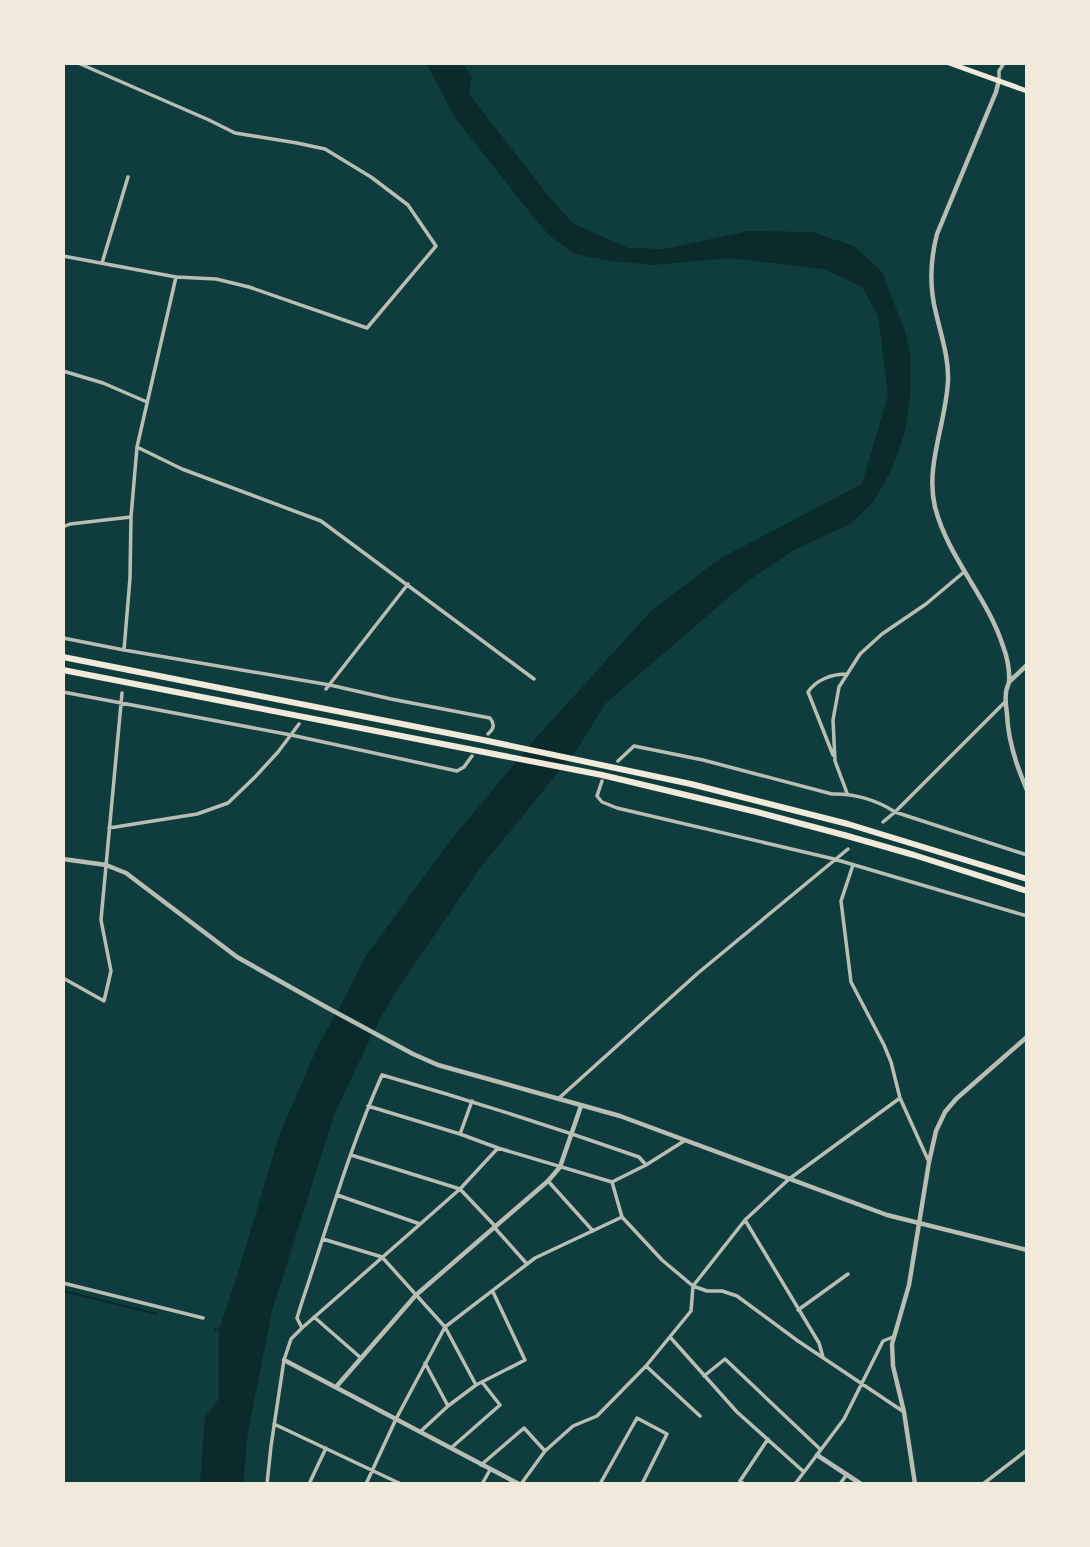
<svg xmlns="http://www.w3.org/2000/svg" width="1090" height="1547" font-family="Arial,sans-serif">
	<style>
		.water { fill: #0a2a2b }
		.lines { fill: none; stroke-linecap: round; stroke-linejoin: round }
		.stream { stroke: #0a2a2b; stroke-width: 2 }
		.minor { stroke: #b8beb3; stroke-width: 3.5 }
		.tertiary { stroke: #b8beb3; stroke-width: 4.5 }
		.primary { stroke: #f1e9da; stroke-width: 5 }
		.motorway { stroke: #f1e9da; stroke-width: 6 }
	</style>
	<rect width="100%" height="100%" fill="#0f3d3e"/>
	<path class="water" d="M426 63H462L472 77 469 94 550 198 574 224 628 248 665 249 748 231 812 232 854 246 882 272 906 334 911 360 910 396 906 428 892 469 874 501 852 523 796 549 745 583 605 704 578 748 481 867 397 990 379 1020 334 1115 272 1311 248 1431 243 1484H200L205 1417 219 1399V1330L238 1273 280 1133 318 1046 343 1001 365 957 450 841 535 739 651 611 719 559 862 484 888 395 878 315 862 287 824 269 730 258 653 265 612 261 575 254 551 237 534 218 454 116Z"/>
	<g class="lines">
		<path class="stream" d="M63 1291 157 1314
			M215 1329 219 1330"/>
		<path class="minor" d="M999 80V71L1004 63
			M63 256 176 277 216 279 249 287 367 328 436 246 408 205 371 177 325 149 297 143 235 133 209 120 78 63
			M102 263 128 177
			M63 371 103 383 147 402
			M137 447 182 469 321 521 534 679
			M63 527 70 524 131 517
			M63 638 124 650 330 685 391 699 490 718C495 724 494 729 488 734
			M124 650 130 578 131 517 137 447 176 277
			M326 689 408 584
			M63 692 291 735 457 771 464 767 472 756
			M833 755 808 692C816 680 831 674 847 674
			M618 761 634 746 703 760 832 794C853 793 877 800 895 812L1027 855
			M602 781 597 796 602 802 617 808 834 859 1027 916
			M847 793 835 761 833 720 839 687 860 654 882 634 926 604 964 572
			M883 822 895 812 1006 701
			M109 828 197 814 228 803 255 777 278 752 299 724
			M853 865 841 901 851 982 884 1045 891 1062 900 1098 929 1162
			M63 978 104 1001 111 971 101 920 122 693
			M558 1099 698 973 848 849
			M368 1106 460 1134 498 1148 612 1182 646 1165 684 1141
			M460 1134 472 1101
			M351 1155 460 1189 495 1226
			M548 1181 593 1231
			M612 1182 622 1217 662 1260 693 1286 707 1291H722L737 1296 798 1341 904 1412
			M337 1195 420 1224
			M745 1220 819 1343 823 1357
			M494 1227 527 1264
			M323 1239 382 1257 445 1327 476 1385
			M63 1283 203 1318
			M798 1310 848 1274
			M314 1317 361 1358
			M302 1328 460 1189 498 1148
			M670 1337 737 1412 804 1472
			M425 1363 448 1406
			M646 1366 700 1416
			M704 1376 725 1359 820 1449
			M274 1424 401 1484
			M420 1432 448 1406 476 1385 525 1360 493 1292
			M451 1448 500 1405 482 1382
			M481 1465 524 1428 545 1451
			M267 1484 271 1446 284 1360 291 1339 302 1328 297 1318 301 1305C327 1228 349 1149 382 1075 469 1100 554 1127 639 1157L646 1165
			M309 1484 326 1448
			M366 1484 396 1419 445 1327 535 1258 622 1217
			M482 1484 490 1470
			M521 1484 545 1451 573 1426 597 1416 646 1366 691 1311 693 1286 745 1220 789 1179 900 1098
			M600 1484 637 1418 667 1434 642 1484
			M744 1484 740 1481 768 1439
			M795 1484 844 1419 883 1341 893 1337
			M840 1484 847 1474
			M983 1484 1027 1450"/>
		<path class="tertiary" d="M999 80 996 92 937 234C930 261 929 286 936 313 941 335 949 358 948 381 946 423 925 466 935 507 948 558 987 596 1003 646 1007 656 1010 671 1009 682 1008 686 1006 689 1006 693 1005 699 1006 707 1007 714 1008 741 1016 765 1027 790
			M1010 681 1027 665
			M63 859 106 865 126 873 237 957 326 1007 413 1054 438 1065 620 1116 887 1215 1027 1250
			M284 1360 519 1484
			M336 1387 416 1295 548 1181 560 1167 581 1106
			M817 1455 861 1484
			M915 1484 904 1412 893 1366 892 1344 909 1285 929 1162 936 1131 945 1112 956 1099 1027 1037"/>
		<path class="primary" d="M949 63 1027 91"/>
		<path class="motorway" d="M63 657 488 741 691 784 848 824 1027 879
			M63 670 602 775 757 812 844 835 914 855 1027 891"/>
	</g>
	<rect width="1090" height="1547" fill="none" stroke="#f1e9da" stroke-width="130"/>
</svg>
